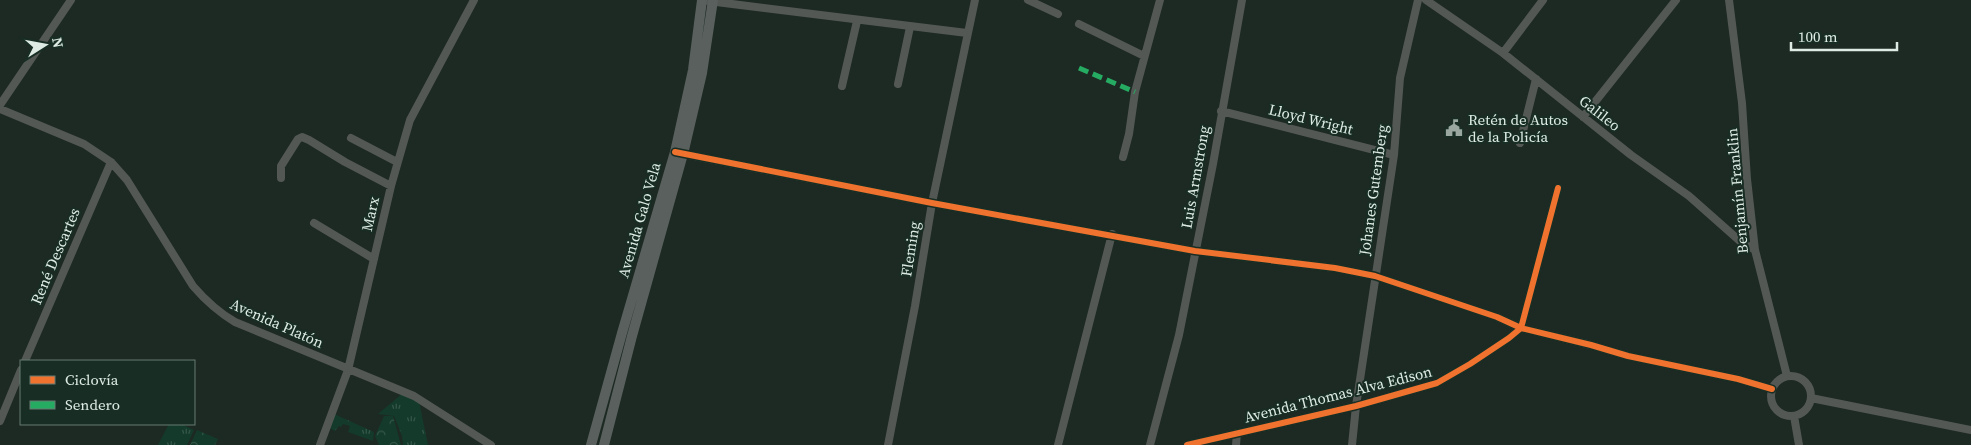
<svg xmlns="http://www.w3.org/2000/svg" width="1971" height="445" font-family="'Source Serif 4',serif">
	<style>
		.grass { fill: url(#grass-tufts) }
		.forest { fill: url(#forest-crowns) }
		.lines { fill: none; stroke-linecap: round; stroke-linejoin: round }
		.minor { stroke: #535855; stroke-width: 8 }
		.major { stroke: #59605d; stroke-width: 10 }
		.quiet { stroke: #26ab63; stroke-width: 5; stroke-dasharray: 10 5; stroke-linecap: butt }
		.cycleway-casing { stroke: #182e24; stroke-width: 9 }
		.cycleway { stroke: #ef722f; stroke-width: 6 }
		.labels { text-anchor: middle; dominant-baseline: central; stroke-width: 4; stroke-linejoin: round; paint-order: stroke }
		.street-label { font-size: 15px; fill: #ddebe4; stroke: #182e24 }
		.poi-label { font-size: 15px; fill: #ddebe4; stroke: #182e24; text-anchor: start }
	</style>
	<defs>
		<pattern id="grass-tufts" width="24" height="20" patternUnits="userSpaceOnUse" patternTransform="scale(1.25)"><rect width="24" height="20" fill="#133a2b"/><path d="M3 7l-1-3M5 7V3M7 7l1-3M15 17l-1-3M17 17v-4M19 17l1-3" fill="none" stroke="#35574a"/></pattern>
		<pattern id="forest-crowns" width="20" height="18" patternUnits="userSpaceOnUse" patternTransform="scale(1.25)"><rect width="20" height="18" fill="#133a2b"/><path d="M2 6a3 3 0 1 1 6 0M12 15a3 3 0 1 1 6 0" fill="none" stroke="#35574a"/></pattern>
	</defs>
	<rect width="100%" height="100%" fill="#1d2923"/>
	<path class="grass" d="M403 393 419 401 428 445H403L402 436 394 416 378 414Z
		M332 413 374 432 373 441 348 432 350 426 343 424 341 427 339 426 335 431 328 427Z
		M169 424H181L194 430 187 445H158Z"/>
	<path class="forest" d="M384 416H393L401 445H379L375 436Z
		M197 430 218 439 215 445H190Z"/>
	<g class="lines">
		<path class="minor" d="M1028 0 1058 14
			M1426 0 1503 53 1631 155 1689 196 1741 242 1755 250
			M1729 0 1742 103 1747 179 1755 250 1787 376
			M708 1 967 33
			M1079 24 1144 56
			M1503 53 1543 0
			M898 84 910 27
			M842 86 857 21
			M0 105 71 0
			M0 109 84 144 111 162 127 180 193 286C206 301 218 312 235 322L414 396 491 445
			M1221 111 1394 155
			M1583 117 1676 0
			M351 138 397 162
			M1520 143 1536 79
			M679 153 932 203 1195 251 1335 268 1375 276 1497 317 1521 328 1558 188
			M1123 157 1129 134 1135 92 1160 0
			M281 178V166L298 139 302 137 309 140 345 162 391 186
			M314 223 374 259
			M25 361 111 162
			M1771 396a20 20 0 1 1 40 0a20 20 0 1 1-40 0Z
			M1811 398 1971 430
			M1794 416 1799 445
			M0 421 21 370
			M320 445 348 370 391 186 410 120 474 0
			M888 445 915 306 932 203 975 0
			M1058 445 1112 234
			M1150 445 1179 335 1213 164 1242 0
			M1187 445 1356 406 1437 383 1470 364 1509 338 1521 328 1591 345 1628 356 1738 379 1772 389
			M1236 445 1237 433
			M1352 445 1356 406 1394 155 1400 78 1418 0"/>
		<path class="major" d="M591 445 622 333 675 152 693 70 702 0
			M604 445 632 336 683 154 702 73 713 0"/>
		<path class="quiet" d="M1079 68 1135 92"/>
		<g class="cycleway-casing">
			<path id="cycleway" d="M675 152 932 203 1195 251 1335 268 1375 276 1497 317 1521 328 1558 188
				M1187 445 1356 406 1437 383 1470 364 1509 338 1521 328 1591 345 1628 356 1738 379 1772 389"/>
		</g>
		<use href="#cycleway" class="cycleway"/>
	</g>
	<defs>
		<g id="civic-bare" transform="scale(1.35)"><path d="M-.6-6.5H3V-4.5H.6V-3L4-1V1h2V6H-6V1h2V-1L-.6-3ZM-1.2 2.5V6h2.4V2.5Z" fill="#9aa7a0" stroke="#182e24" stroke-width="2.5" paint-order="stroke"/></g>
	</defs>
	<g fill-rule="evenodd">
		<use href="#civic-bare" x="1454" y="128"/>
	</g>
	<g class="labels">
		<g class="street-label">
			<text transform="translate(1600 113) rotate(38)">Galileo</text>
			<text transform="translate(1311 119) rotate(14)">Lloyd Wright</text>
			<text transform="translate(1195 177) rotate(-80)">Luis Armstrong</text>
			<text transform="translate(1373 190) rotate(-82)">Johanes Gutemberg</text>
			<text transform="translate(1737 191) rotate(-95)">Benjamín Franklin</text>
			<text transform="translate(370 214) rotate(-77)">Marx</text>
			<text transform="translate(639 220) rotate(-74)">Avenida Galo Vela</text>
			<text transform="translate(910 249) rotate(-81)">Fleming</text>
			<text transform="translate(55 256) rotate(-67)">René Descartes</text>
			<text transform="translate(277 323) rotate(24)">Avenida Platón</text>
			<text transform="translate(1338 394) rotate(-14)">Avenida Thomas Alva Edison</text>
		</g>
		<g class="poi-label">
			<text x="1468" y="119">Retén de Autos<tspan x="1468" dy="17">de la Policía</tspan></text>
		</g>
	</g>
	<rect x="20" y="360" width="175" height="65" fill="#182e24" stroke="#677a71"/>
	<rect x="30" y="376" width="25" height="8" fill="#ef722f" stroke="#677a71"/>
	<text x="65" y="385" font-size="15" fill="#ddebe4">Ciclovía</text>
	<rect x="30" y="401" width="25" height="8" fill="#26ab63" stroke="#677a71"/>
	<text x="65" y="410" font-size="15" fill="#ddebe4">Sendero</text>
	<g transform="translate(45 45) rotate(79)" stroke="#182e24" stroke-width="4" paint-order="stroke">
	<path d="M0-4L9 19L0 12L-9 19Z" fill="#ddebe4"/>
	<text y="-8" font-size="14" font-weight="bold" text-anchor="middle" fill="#ddebe4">N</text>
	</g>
	<path d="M1791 42v8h106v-8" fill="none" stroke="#ddebe4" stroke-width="2.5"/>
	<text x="1798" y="42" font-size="15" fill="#ddebe4" stroke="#182e24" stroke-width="4" paint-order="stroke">100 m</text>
</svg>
